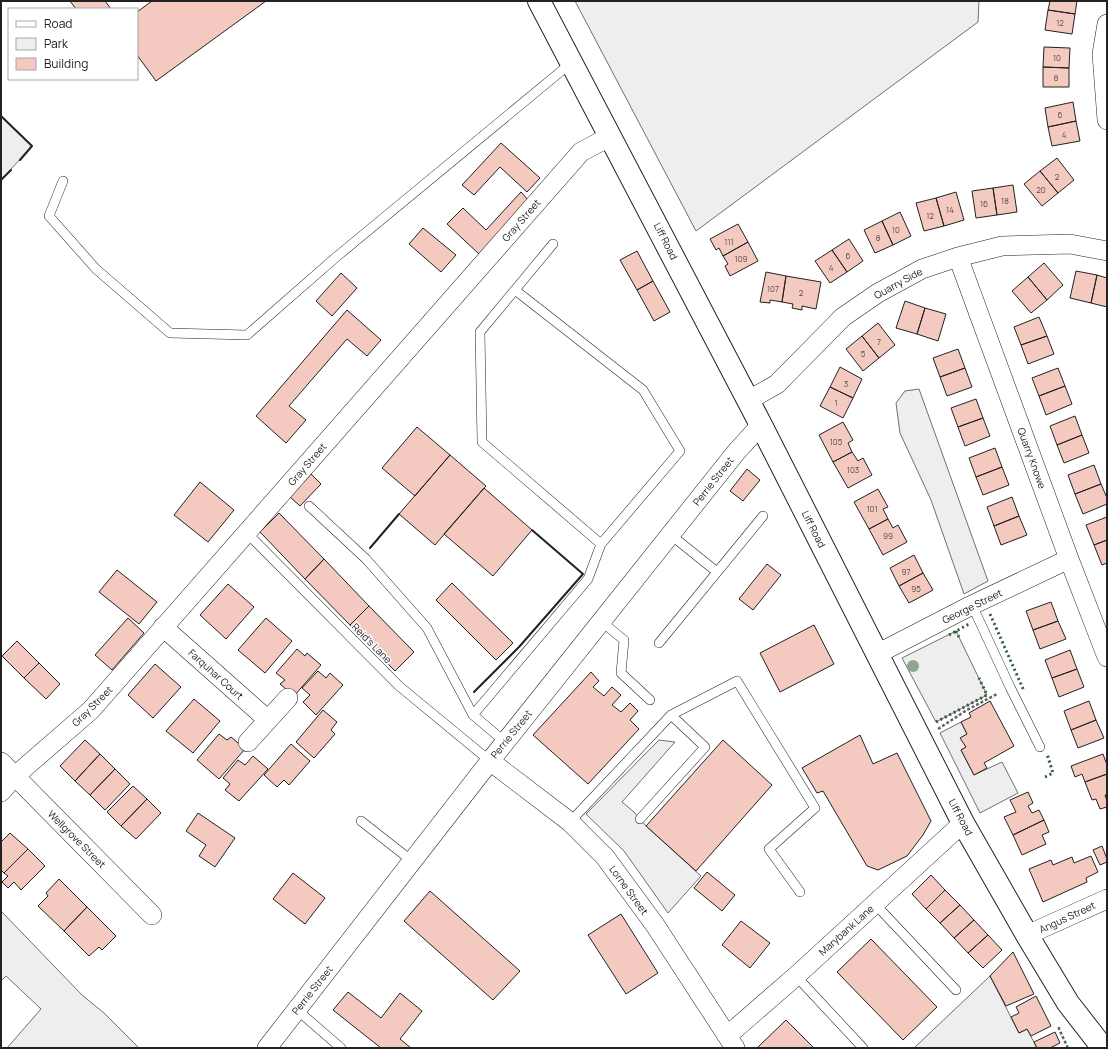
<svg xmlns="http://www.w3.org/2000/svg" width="1108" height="1049" font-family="Manrope,sans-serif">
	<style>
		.green { fill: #eee; stroke: #6f6f6f }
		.building { fill: #f3c9c0; stroke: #222 }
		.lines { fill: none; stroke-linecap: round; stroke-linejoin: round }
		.lane-casing { stroke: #222; stroke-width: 10 }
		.street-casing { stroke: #222; stroke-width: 20 }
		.secondary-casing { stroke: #222; stroke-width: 24 }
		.path { stroke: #646464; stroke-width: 2.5; stroke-dasharray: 3 2; stroke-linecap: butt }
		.lane { stroke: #fff; stroke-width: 9 }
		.street { stroke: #fff; stroke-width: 19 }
		.secondary { stroke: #fff; stroke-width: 22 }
		.hedge { stroke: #2f5e38; stroke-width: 3; stroke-dasharray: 2 3; stroke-linecap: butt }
		.wall { stroke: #222; stroke-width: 2 }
		.tree { fill: #8da692 }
		.labels { text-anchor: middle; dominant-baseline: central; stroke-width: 3; stroke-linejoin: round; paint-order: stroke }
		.number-label { font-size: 8px; fill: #564c4a }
		.street-label { font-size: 10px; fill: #222; stroke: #fff }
	</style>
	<rect width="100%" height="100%" fill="#fff"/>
	<path class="green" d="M575 1H979L978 22 696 231Z
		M1 116 32 146 1 180Z
		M919 389 988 581 964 594 931 500 900 433 896 403 905 391Z
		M956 631 987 695 936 722 902 658Z
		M961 722 967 734 961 738 966 747 961 750 974 775 1002 762 1018 793 980 813 940 733Z
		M659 740 675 742 622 802 634 812 646 826 701 876 668 913 624 851 586 814Z
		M1 911 82 995 104 1013 139 1048H7L41 1009 6 976 1 981Z
		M990 976 1019 1033 1027 1029 1037 1048H914Z"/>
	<path class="building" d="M70 1H105L111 9H76Z
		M152 1H266L156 81 137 55V12Z
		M1050 1H1077L1075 14 1048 10Z
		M1048 10 1075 14 1072 34 1045 30Z
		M1044 47 1070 48 1069 68 1043 67Z
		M1043 67 1069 68V87H1043Z
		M1073 102 1076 121 1048 127 1045 108Z
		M1076 121 1080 141 1052 146 1048 127Z
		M501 143 540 178 527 192 500 167 474 195 462 185Z
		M1057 158 1074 180 1058 193 1040 171Z
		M1040 171 1058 193 1042 206 1024 184Z
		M1013 185 1017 212 997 215 993 188Z
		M993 188 997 215 976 218 972 191Z
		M521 192 529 201 479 254 447 224 463 208 486 230Z
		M956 192 964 220 944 226 936 198Z
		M936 198 944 226 924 231 916 203Z
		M900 212 911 236 893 245 882 221Z
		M882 221 893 245 875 253 864 230Z
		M738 224 748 242 723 256 719 248 716 250 710 239Z
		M423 228 456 255 441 272 409 244Z
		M849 239 863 261 847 272 832 250Z
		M748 242 758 261 730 276 725 266 728 264 723 256Z
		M832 250 847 272 830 283 815 261Z
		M637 251 653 281 637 290 620 260Z
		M1044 263 1063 285 1047 300 1028 277Z
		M1076 271 1097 275 1091 303 1070 298Z
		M766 272 786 276 782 302 770 300V303L760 302Z
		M341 273 357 288 332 316 316 301Z
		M1097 275 1107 278V307L1091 303Z
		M786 276 821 282 816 309 802 306V310L792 308 793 304 782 302Z
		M1028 277 1047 300 1031 313 1012 291Z
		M653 281 670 312 654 321 637 290Z
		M905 301 925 308 917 334 896 328Z
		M925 308 946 314 938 341 917 334Z
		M347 310 381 340 367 356 347 339 289 406 306 420 286 443 256 416Z
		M1039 317 1047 336 1021 345 1014 327Z
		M878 323 895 345 879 358 862 336Z
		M862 336 879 358 863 371 846 349Z
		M1047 336 1054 354 1028 364 1021 345Z
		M958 349 965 368 940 377 933 358Z
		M840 367 862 379 853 398 830 387Z
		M965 368 972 387 947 396 940 377Z
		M1058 368 1065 386 1039 396 1032 378Z
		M1065 386 1072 404 1046 415 1039 396Z
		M830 387 853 398 843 418 820 406Z
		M976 399 983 418 958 427 951 408Z
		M1075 416 1082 435 1057 445 1050 426Z
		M983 418 990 436 965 446 958 427Z
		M843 422 853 440 848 443 852 452 833 462 819 435Z
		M417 427 450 455 415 496 382 468Z
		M1082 435 1089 453 1064 463 1057 445Z
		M995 448 1002 467 976 477 969 458Z
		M852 452 858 461 863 458 872 475 848 488 833 462Z
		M450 455 486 486 435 545 399 514Z
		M1094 465 1101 484 1075 494 1068 475Z
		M1002 467 1009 485 983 495 976 477Z
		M747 469 760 480 743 501 730 491Z
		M311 474 321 484 300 506 290 497Z
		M200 482 234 510 208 542 174 515Z
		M1101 484 1107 498V504L1083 514 1075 494Z
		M484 488 532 530 493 576 444 534Z
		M878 489 888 507 883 509 888 519 869 529 854 502Z
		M1012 497 1019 516 994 526 987 507Z
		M279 513 324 559 305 579 260 532Z
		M1019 516 1027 535 1001 545 994 526Z
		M1107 517V540L1094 545 1086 525Z
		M888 519 893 528 898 525 907 542 883 555 869 529Z
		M1107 540V563L1102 565 1094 545Z
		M914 555 923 573 899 586 890 568Z
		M324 559 369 606 350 625 305 579Z
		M767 564 781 575 753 610 739 599Z
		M117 570 157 602 139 624 99 592Z
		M923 573 933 590 909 603 899 586Z
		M452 583 513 643 496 660 436 600Z
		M228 584 254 607 226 639 200 615Z
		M1051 602 1058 621 1033 630 1026 611Z
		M369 606 414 652 395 671 350 625Z
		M128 618 144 633 112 670 95 655Z
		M266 618 292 641 265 673 238 650Z
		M1058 621 1066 639 1040 649 1033 630Z
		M814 625 834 664 780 692 760 653Z
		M17 641 39 663 24 678 2 656Z
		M297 649 305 656 307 653 321 665 294 696 280 684 285 680 276 673Z
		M1070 650 1077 669 1052 678 1045 660Z
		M39 663 60 684 46 699 24 678Z
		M155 664 181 687 153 718 128 695Z
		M1077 669 1084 687 1059 697 1052 678Z
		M318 671 326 678 330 673 343 685 316 715 303 702 310 695 302 688Z
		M591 672 599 681 593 687 604 696 612 687 621 695 612 705 621 712 630 703 638 711 630 720 639 729 588 784 533 735Z
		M194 699 220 721 193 753 166 731Z
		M990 701 1014 746 984 763 987 768 974 775 961 750 966 747 960 738 967 734 961 722 971 717 969 713Z
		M1089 701 1096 720 1071 730 1064 711Z
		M323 710 337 722 331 730 335 734 314 758 296 742Z
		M1096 720 1104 738 1078 748 1071 730Z
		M219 734 227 740 231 737 245 749 219 779 197 760Z
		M860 735 873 764 897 753 931 821 923 835 907 856 878 870 867 866 823 791 817 793 802 768Z
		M85 740 100 754 75 781 60 766Z
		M723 740 772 785 696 871 646 826Z
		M291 744 310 761 289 785 284 780 277 787 264 775Z
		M100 754 115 769 90 795 75 781Z
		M1103 754 1107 765V774L1085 782 1082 774 1075 777 1071 766Z
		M253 756 268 769 239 801 225 790 230 784 223 778 238 760 245 765Z
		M115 769 130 784 105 810 90 795Z
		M1107 774V795H1105L1107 801V807L1100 809 1096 799 1092 800 1085 782Z
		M133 786 147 799 121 826 107 812Z
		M1028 792 1033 803 1028 806 1032 813 1039 810 1044 820 1013 835 1004 817 1016 812 1010 800Z
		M147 799 161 813 136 839 121 826Z
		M198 813 235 838 215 867 199 856 206 845 186 831Z
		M1044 820 1049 832 1042 835 1046 844 1022 855 1013 835Z
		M10 833 28 849 4 873 1 870V842Z
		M1102 846 1107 859V862L1100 865 1093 850Z
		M28 849 45 866 21 890 14 882 8 888 2 882 8 876 4 873Z
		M1091 856 1098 872 1086 878 1087 882 1043 902 1029 869 1051 860 1053 865 1072 857 1074 863Z
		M707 872 735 895 722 911 694 888Z
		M293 873 325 898 305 924 273 899Z
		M931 875 945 890 926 909 912 894Z
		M59 879 87 907 64 931 38 906 48 896 46 893Z
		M945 890 960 905 940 923 926 909Z
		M430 891 520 971 493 1000 404 921Z
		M960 905 974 920 954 938 940 923Z
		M87 907 116 936 102 950 99 947 89 956 64 931Z
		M621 914 658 973 626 994 588 935Z
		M974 920 988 935 968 953 954 938Z
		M741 921 770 943 750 968 722 945Z
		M988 935 1002 950 983 968 968 953Z
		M871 939 937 1007 903 1040 837 972Z
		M1013 952 1034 994 1006 1006 990 976Z
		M348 992 381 1018 400 993 422 1011 400 1039 411 1048H381L333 1010Z
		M1036 996 1051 1026 1031 1036 1027 1029 1019 1033 1011 1017 1019 1013 1016 1007Z
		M786 1020 814 1048H760L758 1047Z
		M1055 1032 1060 1043 1050 1048H1037L1034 1042Z"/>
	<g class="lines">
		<g class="lane-casing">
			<path id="lane" d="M63 181 49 216 96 269 170 333 247 335 335 258 571 63
				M515 290 643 390 680 451 601 544
				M309 506 366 559 427 628 473 715 505 742
				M247 533 399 686 490 761
				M671 535 717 572
				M972 605 1010 687 1040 747
				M602 622 624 640 621 673 650 700
				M659 643 763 516
				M473 715 588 579 601 544 482 442 480 332 553 244
				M671 715 737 681 815 808 769 849 800 892
				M361 821 412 861
				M570 822 671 715 705 747 640 819
				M875 904 956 990
				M796 976 863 1048
				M296 1009 341 1048"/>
		</g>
		<g class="street-casing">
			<path id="street" d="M1107 24 1102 54 1107 120
				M958 257 1069 559 1107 657
				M749 400 777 384 843 317 878 293 922 269 958 257 1002 246 1070 244 1107 251
				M163 627 268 720
				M877 654 972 605 1069 559
				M248 742 288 698
				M490 761 570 822 605 857 655 925 735 1048
				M1 762 152 915
				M1 792 15 776 91 710 581 152 611 136
				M1027 935 1107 899
				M727 1036 796 976 963 823
				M267 1048 490 761 737 451 761 425"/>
		</g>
		<g class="secondary-casing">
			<path id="secondary" d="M539 1 761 425 963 823 1027 935 1068 1003 1103 1048"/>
		</g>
		<path class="path" d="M938 729 967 710 997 694
			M1059 1027V1029L1068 1048"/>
		<use href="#lane" class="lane"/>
		<use href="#street" class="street"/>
		<use href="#secondary" class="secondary"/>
		<path class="hedge" d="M990 614 1024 691
			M956 631 959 637
			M949 635 969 624
			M936 722 987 695 979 678
			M1045 777 1053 773 1047 754"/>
		<path class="wall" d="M1 116 32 146 20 160
			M1 180 11 170
			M370 548 399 514
			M474 692 519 647 583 574 532 530"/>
	</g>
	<circle class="tree" cx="913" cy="666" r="6"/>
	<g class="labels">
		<g class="number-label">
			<text x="1060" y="22">12</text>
			<text x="1057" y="57">10</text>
			<text x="1056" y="77">8</text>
			<text x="1060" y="114">6</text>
			<text x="1064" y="134">4</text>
			<text x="1057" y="176">2</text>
			<text x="1041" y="189">20</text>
			<text x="1005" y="200">18</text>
			<text x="984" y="203">16</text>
			<text x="950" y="209">14</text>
			<text x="930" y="215">12</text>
			<text x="896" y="229">10</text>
			<text x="878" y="237">8</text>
			<text x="729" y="241">111</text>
			<text x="848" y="255">6</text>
			<text x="741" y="258">109</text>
			<text x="831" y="267">4</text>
			<text x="773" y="288">107</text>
			<text x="801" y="292">2</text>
			<text x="879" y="341">7</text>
			<text x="863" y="353">5</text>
			<text x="846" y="383">3</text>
			<text x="836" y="402">1</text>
			<text x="836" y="441">105</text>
			<text x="853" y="469">103</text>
			<text x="872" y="508">101</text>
			<text x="888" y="535">99</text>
			<text x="906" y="571">97</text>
			<text x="916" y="588">95</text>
		</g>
		<g class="street-label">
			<text transform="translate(521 220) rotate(-49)">Gray Street</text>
			<text transform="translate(666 241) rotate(63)">Liff Road</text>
			<text transform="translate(898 283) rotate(-29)">Quarry Side</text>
			<text transform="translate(1032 458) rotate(70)">Quarry Knowe</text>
			<text transform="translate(307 464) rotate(-49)">Gray Street</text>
			<text transform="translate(713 481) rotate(-52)">Perrie Street</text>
			<text transform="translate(814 529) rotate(63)">Liff Road</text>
			<text transform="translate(972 606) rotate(-26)">George Street</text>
			<text transform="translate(372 643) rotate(45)">Reid's Lane</text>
			<text transform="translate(216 674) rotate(42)">Farquhar Court</text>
			<text transform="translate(92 706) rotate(-45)">Gray Street</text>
			<text transform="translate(511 734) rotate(-51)">Perrie Street</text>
			<text transform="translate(961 817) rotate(62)">Liff Road</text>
			<text transform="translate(77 839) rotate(45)">Wellgrove Street</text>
			<text transform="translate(629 890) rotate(54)">Lorne Street</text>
			<text transform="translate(1067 917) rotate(-25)">Angus Street</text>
			<text transform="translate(846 930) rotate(-42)">Marybank Lane</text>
			<text transform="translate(312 990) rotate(-52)">Perrie Street</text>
		</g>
	</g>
	<rect width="1108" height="1049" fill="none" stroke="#222222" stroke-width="4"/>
	<rect x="8" y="8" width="130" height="72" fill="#ffffff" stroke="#a7a7a7"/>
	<rect x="16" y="21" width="20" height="6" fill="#ffffff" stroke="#a7a7a7"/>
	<text x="44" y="28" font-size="12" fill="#222222">Road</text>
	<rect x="16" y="38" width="20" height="12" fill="#eeeeee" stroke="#a7a7a7"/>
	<text x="44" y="48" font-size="12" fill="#222222">Park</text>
	<rect x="16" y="58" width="20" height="12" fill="#f3c9c0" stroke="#a7a7a7"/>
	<text x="44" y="68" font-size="12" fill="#222222">Building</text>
</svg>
